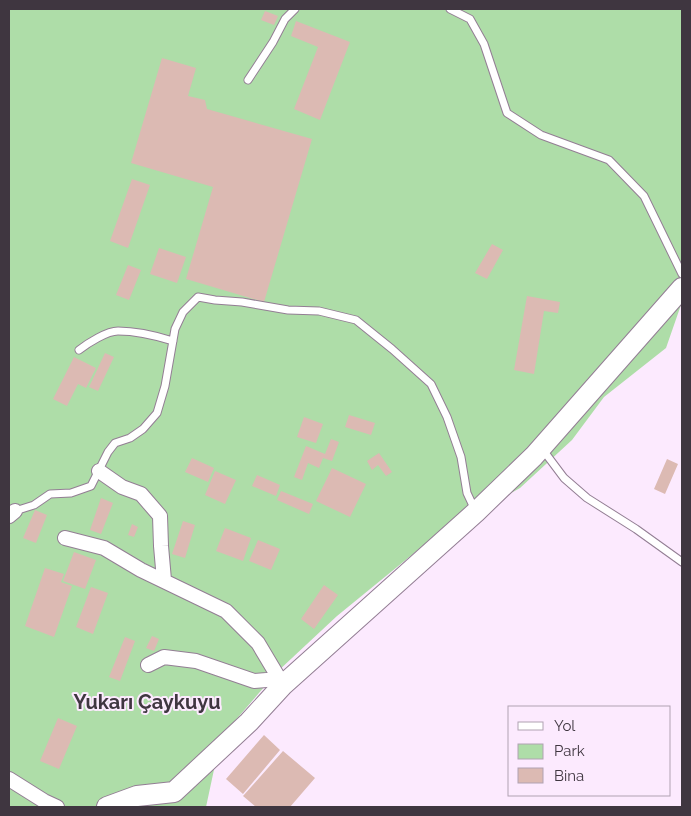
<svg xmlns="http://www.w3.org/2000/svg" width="691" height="816" font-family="Raleway,sans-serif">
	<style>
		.park { fill: #aedda8 }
		.building { fill: #dcbab3 }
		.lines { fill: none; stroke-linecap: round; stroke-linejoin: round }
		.lane-casing { stroke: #937e94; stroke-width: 9 }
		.street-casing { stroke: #937e94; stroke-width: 16 }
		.secondary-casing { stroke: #937e94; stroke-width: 22 }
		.lane { stroke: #fff; stroke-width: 7 }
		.street { stroke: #fff; stroke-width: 14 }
		.secondary { stroke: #fff; stroke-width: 20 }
		.labels { text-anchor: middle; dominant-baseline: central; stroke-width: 4; stroke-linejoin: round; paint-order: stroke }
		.quarter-label { font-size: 20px; font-weight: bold; fill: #3f3640; stroke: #fceafe }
	</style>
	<rect width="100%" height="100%" fill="#fceafe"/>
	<path class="park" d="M9 9H682V302L666 348 604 397 572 440 520 488 435 536 337 616 277 672 221 737 206 807H9Z"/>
	<path class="building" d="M265 11 278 16 274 25 261 20Z
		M296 21 350 42 320 120 294 109 318 47 291 36Z
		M162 58 196 68 188 96 205 100 207 109 312 139 264 302 186 279 213 187 131 163Z
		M132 179 150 185 128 248 110 241Z
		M492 244 503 250 487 279 475 273Z
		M159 248 186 257 177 283 150 274Z
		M128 265 141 270 129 300 116 295Z
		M527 296 560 302 558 313 544 311 534 374 514 370Z
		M105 353 114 357 98 391 89 387Z
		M74 357 96 368 86 388 78 384 67 406 53 399Z
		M349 415 375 423 371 435 345 427Z
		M304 417 323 424 316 443 297 437Z
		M331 439 339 442 332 461 323 458 319 468 308 463 302 480 294 477 306 446 325 454Z
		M379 453 392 472 386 476 378 465 372 470 367 461Z
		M192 458 214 468 208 482 185 472Z
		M667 459 678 464 665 494 654 489Z
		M332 468 366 484 350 517 316 501Z
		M215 471 236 480 225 504 205 495Z
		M257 475 280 485 276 496 252 486Z
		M281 491 313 504 309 514 277 500Z
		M101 498 113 503 101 534 90 530Z
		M35 510 47 515 36 543 23 538Z
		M183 521 195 525 185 558 172 554Z
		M132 524 138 527 134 537 128 535Z
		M225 528 251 538 243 561 216 551Z
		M258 540 280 549 271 570 249 561Z
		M74 552 96 560 85 589 63 581Z
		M45 568 64 574 61 582 72 586 54 637 25 626Z
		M324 585 338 595 314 629 301 619Z
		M91 587 108 593 93 634 76 627Z
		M152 636 159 639 154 651 146 648Z
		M125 637 135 641 120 681 109 677Z
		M58 718 77 726 59 769 40 761Z
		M264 735 280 750 243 794 226 779Z
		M283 751 315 778 290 807H256L243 796Z"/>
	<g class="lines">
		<g class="lane-casing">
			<path id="lane" d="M450 9 470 19 484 44 507 113 541 135 609 160 644 196 682 274
				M248 80 273 42 285 19 295 9
				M79 350C88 343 107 331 118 331 135 331 157 336 173 341
				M543 450 564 478 587 498 636 529 682 562
				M15 511 34 505 50 494 71 493 91 486 108 452 115 443 130 438 143 429 157 413 165 386 175 329 183 312 198 297 215 300 242 302 288 310 319 311 356 320 392 349 431 384 447 417 461 457 467 493 475 510"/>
		</g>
		<g class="street-casing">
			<path id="street" d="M99 471 122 487 141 494 160 516 161 546 164 580
				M9 516 15 511
				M65 538 104 548 141 570 226 611 258 643 283 685
				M148 665 164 657 196 661 254 681 279 679
				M9 779 44 801 57 807"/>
		</g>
		<g class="secondary-casing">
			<path id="secondary" d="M107 807 137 796 174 792 249 722 283 685 476 512 534 456 682 288"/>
		</g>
		<use href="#lane" class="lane"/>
		<use href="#street" class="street"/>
		<use href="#secondary" class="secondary"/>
	</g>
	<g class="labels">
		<g class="quarter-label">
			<text x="147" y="702">Yukarı Çaykuyu</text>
		</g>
	</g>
	<rect width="691" height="816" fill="none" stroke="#3f3640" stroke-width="20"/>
	<rect x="508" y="706" width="162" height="90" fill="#fceafe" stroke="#b0a2b2"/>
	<rect x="518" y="722" width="25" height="8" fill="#ffffff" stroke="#b0a2b2"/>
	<text x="554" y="731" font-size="15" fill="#3f3640">Yol</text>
	<rect x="518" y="744" width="25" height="15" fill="#aedda8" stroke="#b0a2b2"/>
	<text x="554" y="756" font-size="15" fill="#3f3640">Park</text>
	<rect x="518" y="768" width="25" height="15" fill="#dcbab3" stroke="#b0a2b2"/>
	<text x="554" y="781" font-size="15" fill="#3f3640">Bina</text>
</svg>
